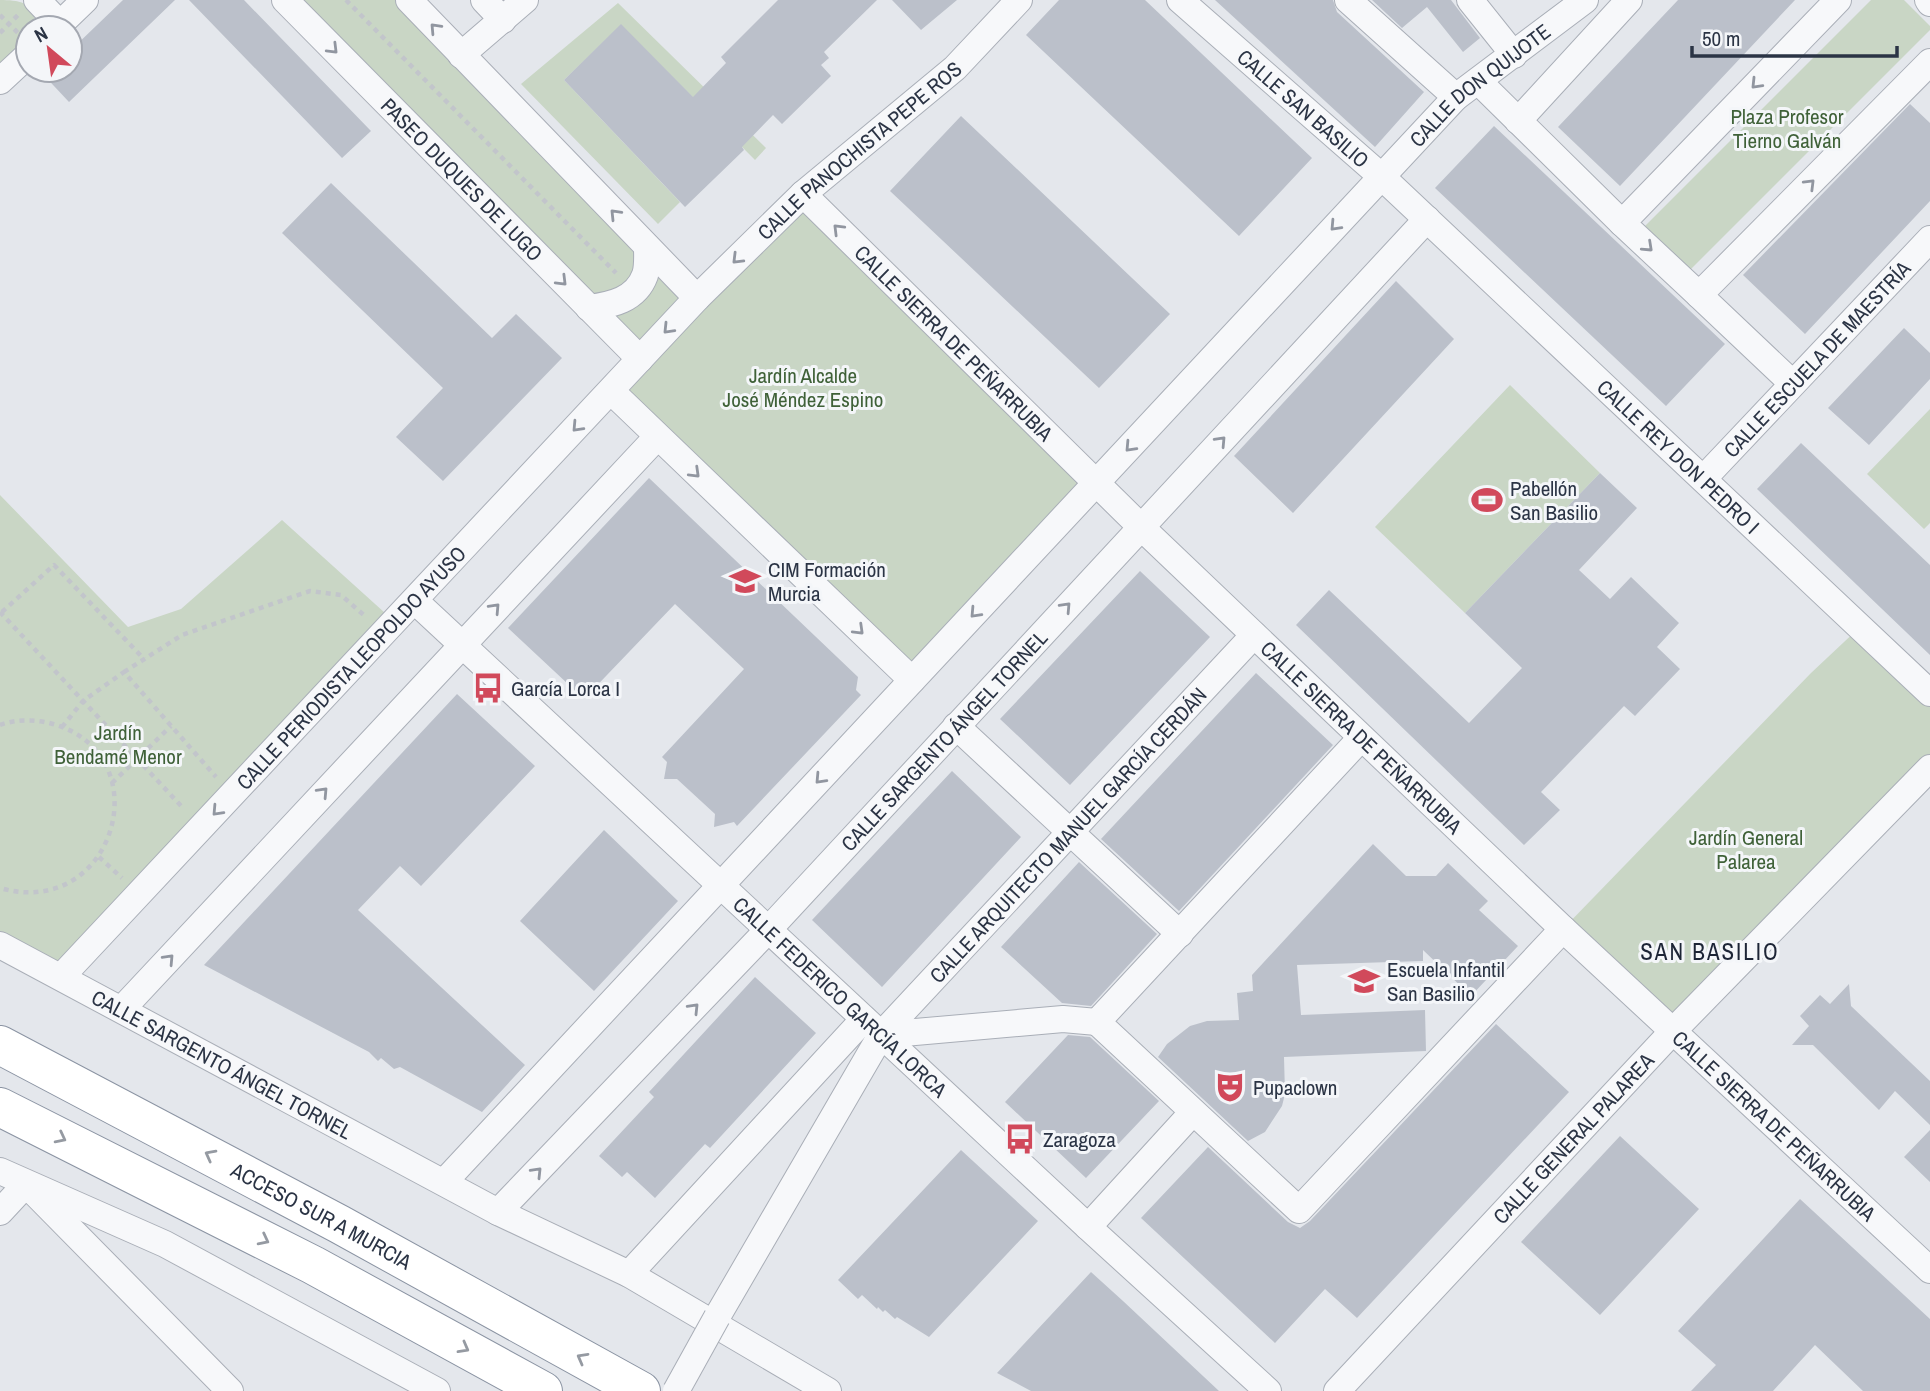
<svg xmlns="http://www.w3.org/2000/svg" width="1930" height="1391" font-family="'Archivo Narrow',sans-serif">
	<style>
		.green { fill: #c9d6c5 }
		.building { fill: #bbc0ca }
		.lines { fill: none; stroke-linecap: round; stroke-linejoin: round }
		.minor-casing { stroke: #a9aeb7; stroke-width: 28 }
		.highway-casing { stroke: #8b94a3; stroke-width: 40 }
		.path { stroke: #c2c5cb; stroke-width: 4.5; stroke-dasharray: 5 5; stroke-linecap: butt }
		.minor { stroke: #f7f8fa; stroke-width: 26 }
		.highway { stroke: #fff; stroke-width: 38 }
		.minor-bridge-casing { stroke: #a9aeb7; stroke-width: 28; stroke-linecap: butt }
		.minor-bridge { stroke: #f7f8fa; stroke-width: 26 }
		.oneway { stroke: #9196a0 }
		.oneway2 { stroke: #959aa2 }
		.labels { text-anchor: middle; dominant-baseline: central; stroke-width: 6; stroke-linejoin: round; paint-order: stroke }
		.street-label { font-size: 21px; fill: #2b3445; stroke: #f4f6f9 }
		.park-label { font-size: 21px; fill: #3f6138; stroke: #f4f6f9 }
		.poi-label { font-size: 21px; fill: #2b3445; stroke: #f4f6f9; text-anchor: start }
		.neighbourhood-label { font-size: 23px; letter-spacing: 2px; fill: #1d2536; stroke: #f4f6f9 }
	</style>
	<rect width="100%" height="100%" fill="#e4e7ec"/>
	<path class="green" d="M0 0C20 0 39 3 34 28H28V39L0 67Z
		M285 0H409L697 298 803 194 1095 484 912 680 611 391 639 359Z
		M1871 0H1904L1930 26V30L1689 271 1645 226Z
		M618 3 766 148 755 160 621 25 564 80 680 202 658 224 521 84Z
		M1510 385 1600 473 1465 613 1375 527Z
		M1930 409V523L1924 529 1867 474Z
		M0 495 128 627 181 609 282 520 395 622 61 977 0 945Z
		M1860 627 1930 693V768L1673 1031 1563 929 1811 673Z"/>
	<path class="building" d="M123 0H175L69 102 39 70H70V51Z
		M189 0H244L371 131 342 158Z
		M778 0H877L824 52 829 58 821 65 831 76 782 124 773 115 742 147 744 150 685 207 564 80 621 24 693 97 726 63 721 57Z
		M892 0H957L921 30Z
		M1059 0H1145L1312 158 1239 236 1026 35Z
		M1215 0H1333L1337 12 1424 92 1375 147Z
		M1372 0H1451L1480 38 1463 52 1427 7 1402 28Z
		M1678 0H1795L1620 186 1558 127Z
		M1910 104 1930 123V201L1805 334 1743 275Z
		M961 116 1170 314 1099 388 890 191Z
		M1494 126 1725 344 1666 406 1435 188Z
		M331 183 492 338 516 314 562 358 443 481 396 437 443 388 282 233Z
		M1396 281 1454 339 1293 513 1234 456Z
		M1904 328 1930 353V379L1869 445 1828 408Z
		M1801 443 1930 565V655L1757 489Z
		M1600 473 1637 508 1579 570 1610 599 1631 577 1679 623 1657 647 1680 669 1635 716 1624 706 1541 792 1560 810 1524 845 1296 625 1329 590 1469 723 1522 668 1465 613Z
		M649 478 858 677 856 690 861 695 737 826 734 822 714 827 715 814 677 779H664L667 762 662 757 744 669 675 604 584 699 508 628Z
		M1140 571 1210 637 1070 785 1000 719Z
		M1256 673 1333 745 1179 911 1101 839Z
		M457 694 535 766 421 886 400 866 358 910 525 1065 482 1112 400 1067 394 1069 381 1058 378 1061 369 1052 204 965Z
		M952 771 1021 837 882 987 812 920Z
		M604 830 678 901 594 991 520 921Z
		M1373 844 1406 876H1436L1448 863 1488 901 1479 910 1518 946 1471 996 1423 950V961L1297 965 1301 1015 1425 1010 1426 1051 1284 1057 1285 1094 1282 1106 1265 1132 1248 1141 1158 1057 1167 1044 1190 1026 1207 1021 1239 1020 1237 993 1253 991 1252 975Z
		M1079 862 1157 934 1091 1006 1062 1003 1001 947Z
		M755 977 816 1033 710 1148 705 1144 655 1198 627 1172 622 1177 599 1156 654 1097 649 1092Z
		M1849 984 1851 1006 1930 1081V1125L1895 1091 1879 1110 1813 1045H1792L1809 1026 1800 1016 1820 995 1830 1004Z
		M1496 1024 1569 1092 1357 1318 1325 1289 1275 1343 1141 1218 1208 1147 1288 1222 1300 1228 1310 1221Z
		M1068 1035 1090 1037 1159 1101 1086 1178 1005 1102Z
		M1930 1130V1182L1904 1157Z
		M1620 1136 1699 1209 1600 1315 1521 1242Z
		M961 1150 1038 1221 929 1337 897 1317 895 1319 885 1310 883 1312 878 1307 877 1309 862 1295 858 1299 838 1280Z
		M1800 1199 1930 1319V1391H1863L1815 1345 1773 1391H1691L1716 1365 1678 1331Z
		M1091 1272 1123 1301 1219 1391H1031L997 1373Z"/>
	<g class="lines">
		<g class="minor-casing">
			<g id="minor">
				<path d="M37 0 60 24"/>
				<path id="s1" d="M285 0 640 359"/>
				<path d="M409 0 697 298"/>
				<path d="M484 0 503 20"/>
				<path id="s2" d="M1180 0 1382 177 1930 693"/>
				<path d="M1348 0 1456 97"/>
				<path d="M1470 0 1514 55"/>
				<path d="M1838 0 1622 223 1699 295 1930 62"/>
				<path d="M1928 0 1930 3"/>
				<path d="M56 28 85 0"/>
				<path d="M461 55 525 0"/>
				<path d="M0 81 28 55"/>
				<path d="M1478 81 1622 223"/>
				<path d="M1518 121 1629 0"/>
				<path id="s3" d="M803 194 1141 527 1563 929 1930 1270"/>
				<path d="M1699 295 1792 383"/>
				<path d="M589 308C611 305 636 300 645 275 648 267 647 255 647 247"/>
				<path d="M611 391 912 680"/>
				<path id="s4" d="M1704 478 1930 239"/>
				<path id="s5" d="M415 601 1088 1227 1268 1391"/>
				<path d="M956 726 1180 934"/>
				<path d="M1361 738 1097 1022 1299 1210 1563 929"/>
				<path id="s6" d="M0 945 498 1212 768 930 1427 219"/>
				<path id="s7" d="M61 977 697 298 803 194 955 68 1019 0"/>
				<path d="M122 1009 657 437"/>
				<path d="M881 1035 1063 1019 1097 1022"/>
				<path d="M0 1171 165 1244 437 1391"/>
				<path id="s8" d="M445 1181 1456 97 1585 0"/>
				<path d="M0 1212 26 1184 230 1391"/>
				<path d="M498 1212 629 1274 828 1391"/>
				<path d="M1088 1227 1193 1112"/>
				<path d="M629 1274 864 1019"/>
				<path id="s9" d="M717 1317 881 1035 1254 635"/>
				<path id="s10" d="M1337 1391 1673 1031 1930 768"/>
			</g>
		</g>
		<g class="highway-casing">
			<g id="highway">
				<path id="s11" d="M0 1045 339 1224 641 1391"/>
				<path d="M0 1107 313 1265 543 1391"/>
			</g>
		</g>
		<path class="path" d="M346 0 616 273
			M0 15 18 33
			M0 33 18 15
			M0 612 184 809
			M2 612 54 565 144 659
			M124 672 182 635 310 591 341 595 366 617
			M0 725C16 719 36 719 53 724 162 755 115 921 0 888
			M62 727 83 701 124 672 216 777
			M112 783 171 726
			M99 857 122 878"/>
		<use href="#minor" class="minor"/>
		<use href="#highway" class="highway"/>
		<g class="minor-bridge-casing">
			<path id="minor-bridge" d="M676 1391 717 1317"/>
		</g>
		<use href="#minor-bridge" class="minor-bridge"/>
	</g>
	<defs><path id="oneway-chevron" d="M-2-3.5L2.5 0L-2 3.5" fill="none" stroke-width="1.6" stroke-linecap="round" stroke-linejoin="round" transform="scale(1.75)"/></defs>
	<g class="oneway">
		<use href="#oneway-chevron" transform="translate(435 28) rotate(-133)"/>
		<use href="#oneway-chevron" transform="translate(333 49) rotate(45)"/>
		<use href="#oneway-chevron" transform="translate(1756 84) rotate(134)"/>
		<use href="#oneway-chevron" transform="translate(1810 184) rotate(-45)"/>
		<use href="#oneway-chevron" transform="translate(615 214) rotate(-134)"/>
		<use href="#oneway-chevron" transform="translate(1335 226) rotate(133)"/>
		<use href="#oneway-chevron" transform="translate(838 229) rotate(-135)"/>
		<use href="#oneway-chevron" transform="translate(1648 247) rotate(43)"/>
		<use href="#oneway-chevron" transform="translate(737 259) rotate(135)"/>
		<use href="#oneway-chevron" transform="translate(562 281) rotate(45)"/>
		<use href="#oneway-chevron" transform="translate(668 329) rotate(134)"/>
		<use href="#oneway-chevron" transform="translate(577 427) rotate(133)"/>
		<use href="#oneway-chevron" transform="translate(1221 441) rotate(-47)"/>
		<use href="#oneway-chevron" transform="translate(1130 447) rotate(133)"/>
		<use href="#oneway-chevron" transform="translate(695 473) rotate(44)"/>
		<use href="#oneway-chevron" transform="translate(1066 607) rotate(-47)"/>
		<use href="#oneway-chevron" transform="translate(495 608) rotate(-47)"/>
		<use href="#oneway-chevron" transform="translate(975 613) rotate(133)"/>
		<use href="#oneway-chevron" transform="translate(859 630) rotate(44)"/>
		<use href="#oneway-chevron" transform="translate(820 779) rotate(133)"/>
		<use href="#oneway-chevron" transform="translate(323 792) rotate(-47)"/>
		<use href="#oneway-chevron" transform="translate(217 811) rotate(133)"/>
		<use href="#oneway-chevron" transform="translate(169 959) rotate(-47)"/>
		<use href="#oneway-chevron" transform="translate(694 1008) rotate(-46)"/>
		<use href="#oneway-chevron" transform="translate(537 1172) rotate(-46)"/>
	</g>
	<g class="oneway2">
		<use href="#oneway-chevron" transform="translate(61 1138) rotate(27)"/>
		<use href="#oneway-chevron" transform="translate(210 1155) rotate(-152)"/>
		<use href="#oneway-chevron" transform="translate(264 1240) rotate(27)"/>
		<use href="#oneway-chevron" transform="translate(464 1348) rotate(29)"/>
		<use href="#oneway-chevron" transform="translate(582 1358) rotate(-151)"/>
	</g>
	<defs>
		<g id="stadium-bare" transform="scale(2.415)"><path d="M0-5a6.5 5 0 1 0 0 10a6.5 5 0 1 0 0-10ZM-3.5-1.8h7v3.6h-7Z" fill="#d1495b" stroke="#f4f6f9" stroke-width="2.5" paint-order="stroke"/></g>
		<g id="university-bare" transform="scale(2.415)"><path d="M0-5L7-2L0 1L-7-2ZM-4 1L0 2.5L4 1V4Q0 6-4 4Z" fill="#d1495b" stroke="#f4f6f9" stroke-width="2.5" paint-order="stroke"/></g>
		<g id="bus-bare" transform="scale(2.415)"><path d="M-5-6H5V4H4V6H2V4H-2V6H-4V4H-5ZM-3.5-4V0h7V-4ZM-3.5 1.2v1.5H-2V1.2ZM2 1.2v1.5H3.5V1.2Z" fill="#d1495b" stroke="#f4f6f9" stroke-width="2.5" paint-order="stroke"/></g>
		<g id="school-bare" transform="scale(2.415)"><path d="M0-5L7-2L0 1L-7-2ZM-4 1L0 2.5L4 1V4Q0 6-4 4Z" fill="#d1495b" stroke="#f4f6f9" stroke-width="2.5" paint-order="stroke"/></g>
		<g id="theatre-bare" transform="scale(2.415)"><path d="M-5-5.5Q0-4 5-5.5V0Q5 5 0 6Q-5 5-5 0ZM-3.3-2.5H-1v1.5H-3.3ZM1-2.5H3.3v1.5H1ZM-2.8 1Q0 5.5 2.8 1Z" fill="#d1495b" stroke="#f4f6f9" stroke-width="2.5" paint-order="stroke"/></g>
	</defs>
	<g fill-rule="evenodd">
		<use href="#stadium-bare" x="1487" y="500"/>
		<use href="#university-bare" x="745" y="581"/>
		<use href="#bus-bare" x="488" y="688"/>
		<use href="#school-bare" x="1364" y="981"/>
		<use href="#theatre-bare" x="1230" y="1087"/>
		<use href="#bus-bare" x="1020" y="1139"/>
	</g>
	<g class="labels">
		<g class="street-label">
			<text stroke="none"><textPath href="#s8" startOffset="1508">CALLE DON QUIJOTE</textPath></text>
			<text stroke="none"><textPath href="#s2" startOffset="164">CALLE SAN BASILIO</textPath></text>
			<text stroke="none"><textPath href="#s7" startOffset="1150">CALLE PANOCHISTA PEPE ROS</textPath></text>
			<text stroke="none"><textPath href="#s1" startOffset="252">PASEO DUQUES DE LUGO</textPath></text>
			<text stroke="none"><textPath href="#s3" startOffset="212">CALLE SIERRA DE PEÑARRUBIA</textPath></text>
			<text stroke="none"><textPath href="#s4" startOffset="164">CALLE ESCUELA DE MAESTRÍA</textPath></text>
			<text stroke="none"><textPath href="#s2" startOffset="676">CALLE REY DON PEDRO I</textPath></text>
			<text stroke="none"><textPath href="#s7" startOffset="424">CALLE PERIODISTA LEOPOLDO AYUSO</textPath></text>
			<text stroke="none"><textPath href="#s3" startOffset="779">CALLE SIERRA DE PEÑARRUBIA</textPath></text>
			<text stroke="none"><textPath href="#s6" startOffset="1214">CALLE SARGENTO ÁNGEL TORNEL</textPath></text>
			<text stroke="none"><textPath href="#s9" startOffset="600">CALLE ARQUITECTO MANUEL GARCÍA CERDÁN</textPath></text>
			<text stroke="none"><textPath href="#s5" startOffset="581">CALLE FEDERICO GARCÍA LORCA</textPath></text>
			<text stroke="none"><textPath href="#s6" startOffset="252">CALLE SARGENTO ÁNGEL TORNEL</textPath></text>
			<text stroke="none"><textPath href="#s3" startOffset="1346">CALLE SIERRA DE PEÑARRUBIA</textPath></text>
			<text stroke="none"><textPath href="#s10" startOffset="346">CALLE GENERAL PALAREA</textPath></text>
			<text stroke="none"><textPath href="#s11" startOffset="364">ACCESO SUR A MURCIA</textPath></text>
		</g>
		<g class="park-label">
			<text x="1787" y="116">Plaza Profesor<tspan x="1787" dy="24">Tierno Galván</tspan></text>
			<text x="803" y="375">Jardín Alcalde<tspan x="803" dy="24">José Méndez Espino</tspan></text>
			<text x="118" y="732">Jardín<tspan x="118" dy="24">Bendamé Menor</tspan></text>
			<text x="1746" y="837">Jardín General<tspan x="1746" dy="24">Palarea</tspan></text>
		</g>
		<g class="poi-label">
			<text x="1510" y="488">Pabellón<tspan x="1510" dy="24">San Basilio</tspan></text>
			<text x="768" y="569">CIM Formación<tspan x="768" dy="24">Murcia</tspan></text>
			<text x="511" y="688">García Lorca I</text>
			<text x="1387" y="969">Escuela Infantil<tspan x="1387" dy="24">San Basilio</tspan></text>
			<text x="1253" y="1087">Pupaclown</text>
			<text x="1043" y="1139">Zaragoza</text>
		</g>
		<g class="neighbourhood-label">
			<text x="1710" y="951">SAN BASILIO</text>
		</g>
	</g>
	<g transform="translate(49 49) rotate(331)"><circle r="33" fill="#f4f6f9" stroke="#a4a8b1" stroke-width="2"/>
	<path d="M0-5L12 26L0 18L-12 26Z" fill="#d1495b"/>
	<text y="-10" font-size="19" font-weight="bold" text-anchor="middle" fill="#2b3445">N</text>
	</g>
	<path d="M1692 46v10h205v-10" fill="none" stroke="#2b3445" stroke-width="3.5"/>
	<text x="1702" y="46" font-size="21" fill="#2b3445" stroke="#f4f6f9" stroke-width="5" paint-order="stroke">50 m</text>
</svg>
